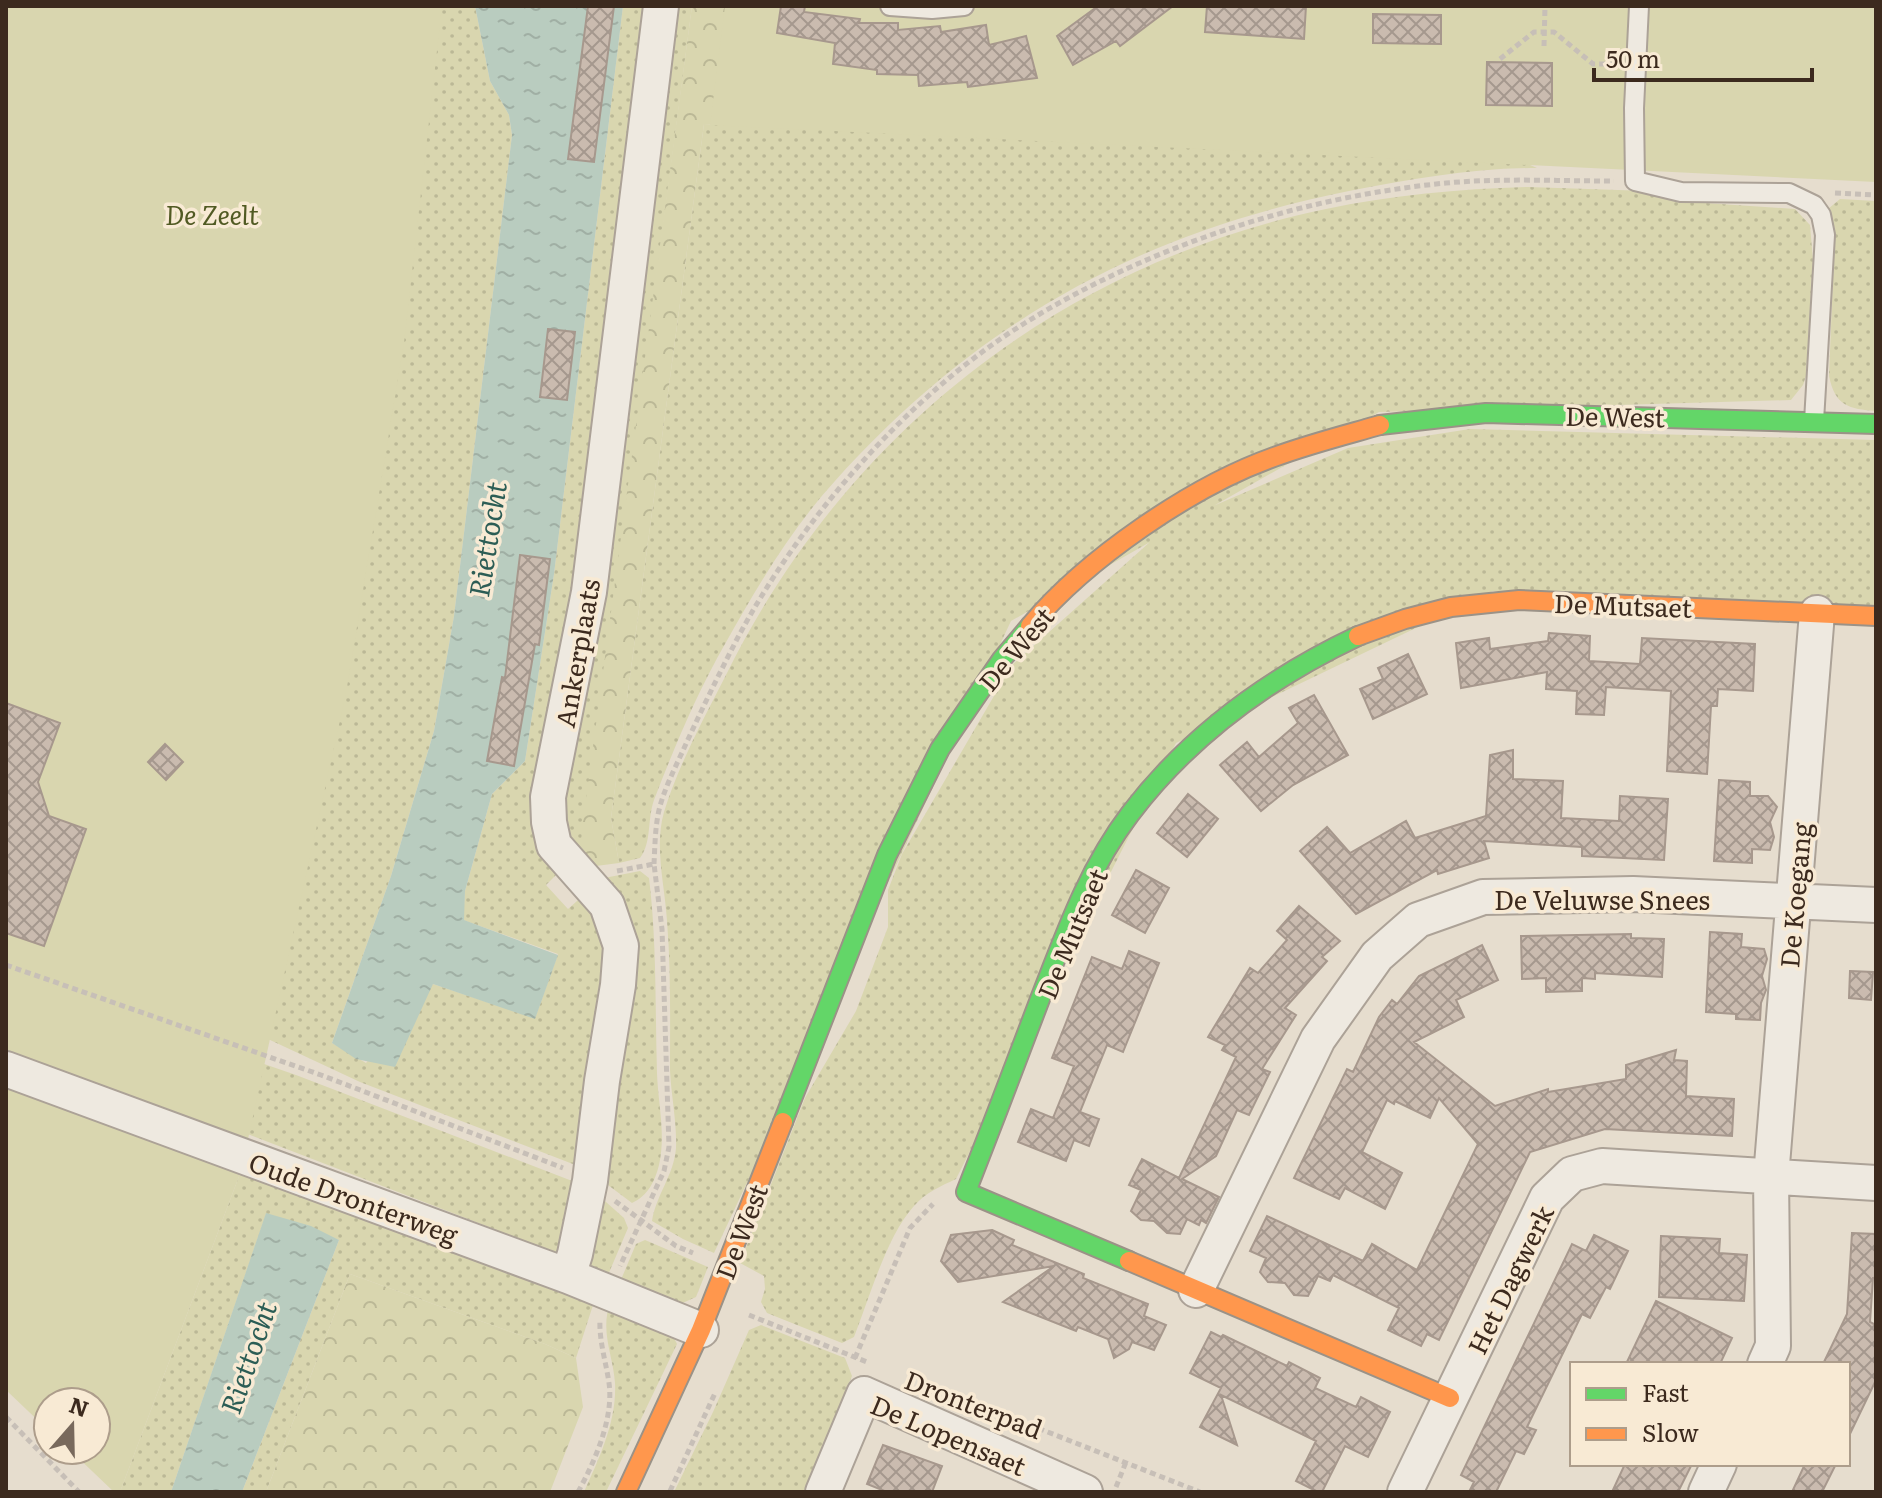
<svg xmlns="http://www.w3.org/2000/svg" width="1882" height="1498" font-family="Literata,serif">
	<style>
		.grass { fill: url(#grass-dots) }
		.forest { fill: url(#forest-crowns) }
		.green { fill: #d9d6af }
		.water { fill: url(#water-ripples) }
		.building { fill: url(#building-cross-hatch); stroke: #a7988d; stroke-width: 2 }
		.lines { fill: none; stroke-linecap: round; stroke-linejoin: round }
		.lane-casing { stroke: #aca297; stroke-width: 22 }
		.street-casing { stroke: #aca297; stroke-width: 38 }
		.fast-casing { stroke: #9b9287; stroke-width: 22 }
		.slow-casing { stroke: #9b9287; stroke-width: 22 }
		.path { stroke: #c7bfb7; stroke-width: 5; stroke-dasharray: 6 4; stroke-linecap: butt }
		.lane { stroke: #eee9e0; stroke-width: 18 }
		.street { stroke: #eee9e0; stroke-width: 34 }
		.fast { stroke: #63d668; stroke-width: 18 }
		.slow { stroke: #ff974d; stroke-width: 18 }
		.labels { text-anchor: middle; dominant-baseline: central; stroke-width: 7; stroke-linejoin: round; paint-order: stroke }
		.park-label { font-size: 26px; font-style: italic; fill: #515a23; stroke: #f8ead4 }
		.street-label { font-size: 26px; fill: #3c2a1e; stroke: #f8ead4 }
		.water-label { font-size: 28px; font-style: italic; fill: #2c5d55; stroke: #f8ead4 }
	</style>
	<defs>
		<pattern id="grass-dots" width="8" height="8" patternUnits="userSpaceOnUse" patternTransform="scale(2)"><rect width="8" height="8" fill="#d9d6af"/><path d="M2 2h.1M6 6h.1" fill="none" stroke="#bbb896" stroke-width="1.8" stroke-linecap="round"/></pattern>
		<pattern id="forest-crowns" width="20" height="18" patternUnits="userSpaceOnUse" patternTransform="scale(2)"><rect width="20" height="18" fill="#d9d6af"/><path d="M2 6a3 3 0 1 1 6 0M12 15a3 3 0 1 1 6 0" fill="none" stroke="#bbb896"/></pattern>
		<pattern id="water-ripples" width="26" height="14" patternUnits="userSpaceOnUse" patternTransform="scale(2)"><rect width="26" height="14" fill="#b9ccbf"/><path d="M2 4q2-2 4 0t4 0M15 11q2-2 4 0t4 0" fill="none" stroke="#a0afa4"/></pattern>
		<pattern id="building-cross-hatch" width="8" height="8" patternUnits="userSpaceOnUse" patternTransform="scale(2)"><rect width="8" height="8" fill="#cabbaf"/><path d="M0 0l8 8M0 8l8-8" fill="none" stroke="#a5988e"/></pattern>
	</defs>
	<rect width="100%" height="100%" fill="#e6ddce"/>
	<path class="grass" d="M338 6H475L490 81 509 115 512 135 454 616 434 731 391 876 332 1043 366 1063 433 984 535 1018 558 954 463 920 465 891 492 794 525 761 554 574 623 6H649L567 656 562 869 546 885 568 909 586 893 608 935 578 1166 360 1082 227 1020Z
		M670 6H692L580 860 564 840V779Z
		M704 124 1514 158 1537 168C1474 168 1411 179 1349 191 1139 233 978 322 835 481 791 529 757 587 725 644 697 693 674 748 654 800 647 820 652 842 640 858L619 863 611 818Z
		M1528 187 1648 191 1675 201 1795 209 1810 225 1813 261 1806 376 1803 385 1791 400 1379 412 1011 621 714 1253 683 1239 652 1221C656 1195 674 1175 676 1148 677 1122 671 1095 670 1070 670 1020 671 970 667 921 665 886 654 847 664 812 678 766 703 720 725 677 844 434 1061 264 1326 209 1393 195 1460 189 1528 187Z
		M1840 199 1876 201V411C1849 409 1835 406 1829 376L1835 229 1828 209Z
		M1470 429 1876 440V606L1493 591 1176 743 956 1179C941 1186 925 1193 914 1206 887 1235 869 1299 854 1337L842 1343 767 1313 761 1302 765 1289 764 1276 740 1263 805 1098 856 1011 888 927V890L902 854 1012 665 1169 525 1348 448Z
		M640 871 649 878C657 943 655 1008 657 1073 658 1104 666 1134 659 1165 655 1181 648 1196 632 1203L600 1179 622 1018 599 879Z
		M6 975 296 1075 580 1184 560 1260 531 1249 494 1229 6 1041Z
		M241 1171 557 1288 593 1305 576 1358 545 1344 350 1274 266 1492H242L339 1240 266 1214 171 1492H120Z
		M597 1194 624 1218 628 1228 608 1275 590 1267 587 1258Z
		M645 1240 708 1267 696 1297 678 1305 620 1282 636 1244Z
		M610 1303 668 1326 677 1344 606 1492H584C599 1459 617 1421 615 1383 613 1355 600 1332 610 1303Z
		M761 1325 845 1358 852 1376 805 1492H674L713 1412 749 1330Z"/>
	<path class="forest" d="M692 6H745L1463 156 704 124 611 818 619 863 596 866 580 860 582 829Z
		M350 1274 545 1344 576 1358 583 1407 550 1492H266Z"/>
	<path class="green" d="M6 6H442L404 343 346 693 241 1171 120 1492H114L70 1450H96V1402H48V1430L6 1390Z
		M725 6H1876V182L710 125Z"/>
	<path class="water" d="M475 6H623L554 574 525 761 492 794 465 891 464 920 558 955 535 1019 433 984 395 1067 356 1059 332 1043 391 876 434 731 454 616 512 135 509 115 490 81Z
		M266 1213 311 1226 339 1240 242 1492H171Z"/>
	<path class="building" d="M588 6H614L594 162 568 159Z
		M781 6H805L804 12 860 19 859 23H898V30L940 26 941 32 986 25 989 45 1026 36 1037 78 968 87 967 82 919 86 918 75 877 74V70L833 64 835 43 777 33Z
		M1098 6H1173L1120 46 1116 41 1073 65 1057 36Z
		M1207 6H1306L1304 39 1205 32Z
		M1373 14 1441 15V44L1373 43Z
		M1487 62 1552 63V106L1486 105Z
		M548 329 575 332 567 400 540 397Z
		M520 555 550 559 539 645 535 644 514 766 487 761 502 677 505 678Z
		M1549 633 1590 636 1589 661 1640 664 1642 638 1755 644 1753 691 1718 689 1717 706H1711L1707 774 1667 771 1671 691 1606 687 1604 715 1576 714 1577 691 1546 689 1547 672 1461 688 1456 643 1489 638 1490 649 1548 641Z
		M1408 654 1427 694 1373 719 1360 689 1383 679 1378 668Z
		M1314 695 1348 755 1293 785 1261 811 1220 765 1247 742 1259 757 1298 723 1289 708Z
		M6 703 60 723 38 782 49 816 86 829 44 946 6 933Z
		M165 744 183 762 166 780 148 762Z
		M1513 750V779L1563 781 1561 818 1619 821 1620 796 1668 799 1664 860 1582 856V847L1484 841 1489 858 1438 874 1437 870 1356 914 1300 851 1327 827 1350 853 1406 821 1415 838 1486 816 1490 755Z
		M1719 780 1750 782V796H1768L1777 807 1770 822 1774 837 1770 850 1752 849V863L1714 861Z
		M1188 794 1218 819 1187 857 1157 833Z
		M1136 870 1169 888 1145 933 1112 915Z
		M1299 906 1340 941 1322 957 1327 961 1285 1008 1296 1015 1262 1069 1270 1072 1249 1115 1237 1110 1216 1156 1182 1179 1219 1197 1206 1223 1201 1220 1199 1225 1187 1219 1180 1234 1167 1233 1154 1221 1141 1220 1131 1211 1141 1190 1129 1185 1142 1159 1179 1178 1236 1057 1222 1050 1225 1045 1208 1037 1250 968 1258 973 1287 940 1277 931Z
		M1710 932 1742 934 1741 947 1764 949 1767 959 1762 976 1766 990 1761 1003 1760 1020 1736 1019V1014L1706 1012Z
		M1631 934V938L1664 939 1662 977 1595 973V979L1582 978V991L1546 992V978L1522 979 1521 936Z
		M1482 945 1498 980 1456 1000 1464 1017 1414 1042 1495 1106 1548 1089V1092L1626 1079V1065L1676 1050 1674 1060 1687 1061 1686 1096 1734 1099 1732 1136 1605 1129 1530 1152 1439 1340 1427 1334 1421 1346 1388 1330 1399 1308 1333 1275 1330 1281 1318 1276 1308 1296 1294 1295 1285 1283 1268 1282 1260 1272 1266 1258 1250 1251 1267 1216 1363 1261 1372 1244 1417 1270 1478 1144 1439 1098 1430 1118 1395 1101 1394 1104 1387 1100 1362 1152 1402 1173 1385 1209 1345 1188 1339 1199 1294 1178 1347 1069 1353 1072 1379 1017 1392 1000 1397 1004 1419 976Z
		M1129 951 1159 963 1123 1052 1107 1045 1080 1112 1099 1119 1089 1146 1074 1140 1066 1161 1018 1142 1031 1109 1053 1118 1074 1066 1052 1058 1092 957 1122 969Z
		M1850 971 1873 972 1871 1000 1849 998Z
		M992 1230 1014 1240 1012 1245 1084 1274 1083 1278 1148 1304 1144 1316 1166 1325 1154 1350 1132 1342 1129 1349 1114 1358 1108 1339 1078 1327 1076 1331 1003 1302 1054 1266 958 1282 941 1261 951 1235Z
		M1852 1233 1876 1234V1278H1873L1870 1322 1876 1325V1380L1848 1438V1364H1823L1847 1314Z
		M1594 1235 1628 1251 1610 1289 1606 1287 1590 1318 1582 1314 1527 1427 1536 1430 1524 1454 1516 1451 1496 1492H1469L1474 1482 1461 1475 1562 1265 1572 1244 1586 1251Z
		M1661 1236 1720 1239 1719 1253 1747 1255 1744 1301 1659 1297Z
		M1656 1301 1732 1338 1720 1364H1626Z
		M1211 1332 1221 1337 1223 1335 1287 1366 1289 1362 1320 1378 1315 1388 1356 1407 1361 1397 1390 1412 1368 1457 1345 1446 1322 1492H1318L1296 1481 1316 1441 1221 1395 1237 1445 1200 1427 1221 1388 1190 1373Z
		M883 1445 942 1466 932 1492H887L867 1484Z
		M1625 1464H1692L1678 1492H1612Z
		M1805 1464H1836L1822 1492H1792Z"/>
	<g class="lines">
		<g class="lane-casing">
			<path id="lane" d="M890 6 932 9 964 6
				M1639 6 1634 108 1635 181 1681 192 1789 193 1814 205 1821 215 1825 235 1814 421"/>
		</g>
		<g class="street-casing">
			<path id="street" d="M6 1069 568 1276 701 1330
				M568 1276 575 1254 590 1181 602 1081 618 985 621 946 607 905 554 845 549 822 548 797 589 592 661 6
				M1196 1290 1318 1039 1377 956 1418 920 1483 897 1633 894 1876 905
				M1765 1364 1773 1346 1771 1177 1817 613
				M823 1492 864 1394 1085 1492
				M1405 1492 1547 1198 1572 1174 1602 1166 1876 1183
				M1706 1492 1719 1464"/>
		</g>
		<g class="fast-casing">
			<path id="fast" d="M1380 425 1486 413 1876 424
				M783 1122 887 855 940 749 1002 659 1030 626
				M1129 1261 966 1192C991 1128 1016 1063 1040 999 1065 935 1088 869 1130 814 1190 735 1269 678 1358 636"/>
		</g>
		<g class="slow-casing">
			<path id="slow" d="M1030 626C1086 559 1192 486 1274 457 1309 444 1345 435 1380 425
				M1358 636 1405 619 1451 607 1519 600 1876 616
				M1129 1261 1450 1398
				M626 1492 701 1330 783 1122"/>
		</g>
		<path class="path" d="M1544 46 1545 6
			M1500 59 1534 32H1554L1593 64H1616
			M1835 193 1876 195
			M654 864C655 845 655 825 660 806 666 785 676 766 685 746 701 711 718 676 736 641 799 521 908 395 1025 323 1149 246 1300 197 1446 183 1501 178 1558 181 1614 181
			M617 871 654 864 662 929 669 1147 664 1171 620 1266
			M6 965 321 1075 563 1168
			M615 1201 676 1246 693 1253
			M749 1315 867 1362
			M855 1358 910 1228 933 1204
			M936 1388 1200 1492
			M6 1417 79 1492
			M1116 1487 1126 1462
			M670 1491 716 1391
			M578 1492C595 1461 614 1418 609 1383 606 1362 599 1341 600 1320"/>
		<use href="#lane" class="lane"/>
		<use href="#street" class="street"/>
		<use href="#fast" class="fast"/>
		<use href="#slow" class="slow"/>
	</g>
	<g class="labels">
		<g class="park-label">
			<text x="212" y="213">De Zeelt</text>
		</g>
		<g class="street-label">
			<text transform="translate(1615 415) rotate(1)">De West</text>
			<text transform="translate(1623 604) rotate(2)">De Mutsaet</text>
			<text transform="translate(1015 648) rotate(-50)">De West</text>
			<text transform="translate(576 653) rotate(-80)">Ankerplaats</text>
			<text transform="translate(1794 895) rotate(-85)">De Koegang</text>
			<text x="1602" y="898">De Veluwse Snees</text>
			<text transform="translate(1071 933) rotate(-67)">De Mutsaet</text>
			<text transform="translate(354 1197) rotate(20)">Oude Dronterweg</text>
			<text transform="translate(740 1231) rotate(-69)">De West</text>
			<text transform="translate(1509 1279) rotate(-64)">Het Dagwerk</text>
			<text transform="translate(974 1403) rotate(21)">Dronterpad</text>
			<text transform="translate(949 1434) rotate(23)">De Lopensaet</text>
		</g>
		<g class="water-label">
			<text transform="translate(486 539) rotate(-81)">Riettocht</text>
			<text transform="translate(247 1357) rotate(-71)">Riettocht</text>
		</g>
	</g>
	<rect width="1882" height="1498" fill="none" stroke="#3c2a1e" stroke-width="16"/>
	<rect x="1570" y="1362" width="280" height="104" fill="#f8ead4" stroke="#ad9d8b" stroke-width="2"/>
	<rect x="1586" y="1388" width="40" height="12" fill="#63d668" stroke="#ad9d8b" stroke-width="2"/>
	<text x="1642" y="1402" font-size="24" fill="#3c2a1e">Fast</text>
	<rect x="1586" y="1428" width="40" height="12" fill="#ff974d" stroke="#ad9d8b" stroke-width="2"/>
	<text x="1642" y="1442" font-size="24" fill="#3c2a1e">Slow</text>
	<g transform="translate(72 1426) rotate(20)"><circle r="38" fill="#f8ead4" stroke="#ad9d8b" stroke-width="2"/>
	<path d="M0-6L14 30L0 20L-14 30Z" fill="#78695c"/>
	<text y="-12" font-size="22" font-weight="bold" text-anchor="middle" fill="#3c2a1e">N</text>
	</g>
	<path d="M1594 68v12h218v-12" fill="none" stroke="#3c2a1e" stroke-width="4"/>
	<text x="1606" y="68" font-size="24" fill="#3c2a1e" stroke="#f8ead4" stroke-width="6" paint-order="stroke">50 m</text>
</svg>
